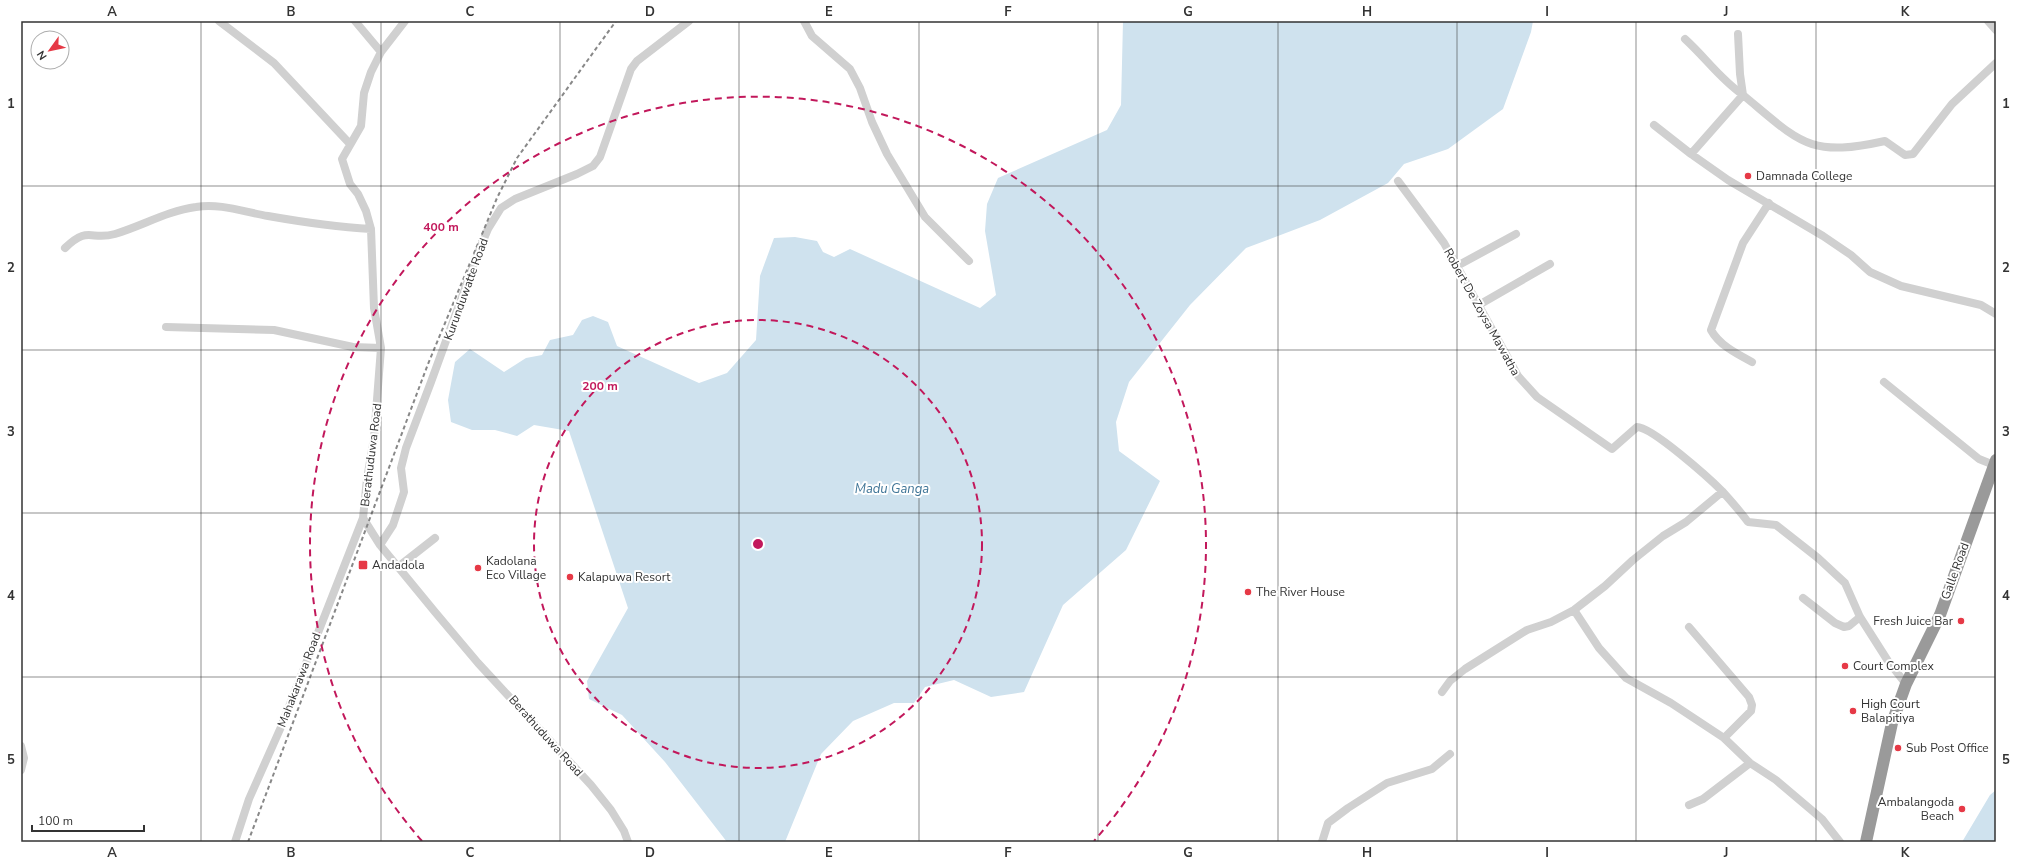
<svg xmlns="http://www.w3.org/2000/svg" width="2017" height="863" font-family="'Nunito Sans',sans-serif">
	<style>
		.water { fill: #cfe2ee }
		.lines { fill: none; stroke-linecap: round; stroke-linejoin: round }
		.minor { stroke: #d0d0d0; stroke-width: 8 }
		.highway { stroke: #9a9a9a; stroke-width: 12 }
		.rail { stroke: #888; stroke-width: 2; stroke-dasharray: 4 3; stroke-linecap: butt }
		.grid { fill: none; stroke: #333; stroke-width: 1; stroke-opacity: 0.55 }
		.ring { fill: none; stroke: #c2185b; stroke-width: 2; stroke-dasharray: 7 5 }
		.poi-dot { fill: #e63946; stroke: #fff; stroke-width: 1.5 }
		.labels { text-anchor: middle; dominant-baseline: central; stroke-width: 4; stroke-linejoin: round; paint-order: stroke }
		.poi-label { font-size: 12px; fill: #333; stroke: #fff; text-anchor: start }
		.street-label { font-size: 12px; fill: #333; stroke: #fff }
		.water-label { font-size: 13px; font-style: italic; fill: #3f7597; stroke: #fff }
		.centre { fill: #c2185b; stroke: #fff; stroke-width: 2 }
		.ring-label { font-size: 12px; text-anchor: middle; font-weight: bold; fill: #c2185b; stroke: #fff; stroke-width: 4; stroke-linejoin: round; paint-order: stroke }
		.neatline { fill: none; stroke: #333; stroke-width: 1.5 }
		.grid-label { font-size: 13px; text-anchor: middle; font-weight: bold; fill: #333 }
	</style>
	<rect width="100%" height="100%" fill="#fff"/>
	<path class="water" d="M1123 21H1533L1531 32 1503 109 1448 149 1404 164 1388 183 1320 220 1246 248 1190 305 1129 382 1116 422 1119 451 1160 481 1126 550 1063 605 1024 692 991 697 954 680 925 687 914 703H894L853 721 821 754 785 842H727L665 762 622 715 589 699 587 681 628 608 569 431 534 425 517 436 495 430H472L451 422 448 400 455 362 470 349 504 372 526 358 542 355 550 340 573 335 582 320 593 316 608 322 617 346 699 383 727 373 756 340 760 276 774 238 795 237 817 241 823 252 834 257 850 249 980 308 996 295 985 231 987 204 998 178 1107 130 1121 105Z
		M1996 790V842H1962L1990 795Z"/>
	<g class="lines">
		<path class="minor" d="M219 21 274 63 350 144
			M355 21 381 52
			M405 21 381 52 371 72 364 93 361 126 342 159 350 184 358 194 366 211 371 229 374 308 381 348 374 438 367 479 363 518 380 545 435 612 478 663 591 785 611 810 624 831 628 842
			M804 21 812 36 850 69 860 88 872 122 887 154 925 217 969 261
			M1988 21 1996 30
			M1738 34 1740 74 1743 95C1800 142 1808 158 1885 141L1905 155 1913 154 1952 104 1996 63
			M1685 39C1706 58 1719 78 1743 95L1691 154
			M1654 125 1691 154 1728 180 1823 236 1851 255 1870 272 1901 286 1981 305 1996 314
			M1398 181 1444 243 1518 376 1537 397 1612 449 1637 427C1652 427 1709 478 1722 491 1731 501 1740 511 1748 522L1776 525 1818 558 1845 583 1860 617 1888 661 1906 684
			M65 248C89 225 90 241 115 234 142 226 167 211 196 207 220 203 244 212 268 216 302 222 336 227 371 229
			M1457 266 1516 234
			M1477 306 1550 264
			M166 327 274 330 353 347 381 348
			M1752 362C1737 354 1719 345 1711 330L1743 243 1769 203
			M1884 382 1979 459 1994 465
			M380 545 393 525 404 492 401 468 406 448 431 382 478 253 488 229 501 208 515 199 577 174 593 166 600 157 631 69 637 61 689 21
			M398 567 435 538
			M1803 598 1835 623 1844 627 1849 626 1860 617
			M1574 610 1599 648 1626 678 1671 703 1724 738 1750 763 1776 780 1822 819 1840 842
			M1689 627 1749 697 1752 705 1751 711 1724 738
			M1442 692 1450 681 1465 669 1527 630 1551 622 1574 610 1605 586 1633 560 1663 536 1686 522 1722 492
			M21 746 24 758 21 770
			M1689 805 1703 799 1750 763
			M235 842 249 799 281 727 363 518
			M1322 842 1328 823 1348 808 1387 783 1432 769 1450 754"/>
		<path class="highway" d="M1866 842 1892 723 1906 684 1940 615 1996 460"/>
		<path class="rail" d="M248 842 428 364 497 198 517 158 616 21"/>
	</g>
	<path class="grid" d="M201 21V842M381 21V842M560 21V842M739 21V842M919 21V842M1098 21V842M1278 21V842M1457 21V842M1636 21V842M1816 21V842M21 186H1996M21 350H1996M21 513H1996M21 677H1996"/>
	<g class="ring">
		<circle cx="758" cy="544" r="224"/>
		<path d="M422 841A448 448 0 1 1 1094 841"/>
	</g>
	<g class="poi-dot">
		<circle cx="1748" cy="176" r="4"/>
		<rect x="358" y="560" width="10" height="10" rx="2"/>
		<circle cx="478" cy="568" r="4"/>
		<circle cx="570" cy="577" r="4"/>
		<circle cx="1248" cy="592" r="4"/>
		<circle cx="1961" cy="621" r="4"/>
		<circle cx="1845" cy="666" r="4"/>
		<circle cx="1853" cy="711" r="4"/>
		<circle cx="1898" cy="748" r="4"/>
		<circle cx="1962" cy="809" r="4"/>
	</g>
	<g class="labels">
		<g class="poi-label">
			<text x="1756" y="176">Damnada College</text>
			<text x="486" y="561">Kadolana<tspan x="486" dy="14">Eco Village</tspan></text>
			<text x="372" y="565">Andadola</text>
			<text x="578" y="577">Kalapuwa Resort</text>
			<text x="1256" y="592">The River House</text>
			<text x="1953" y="621" text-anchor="end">Fresh Juice Bar</text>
			<text x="1853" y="666">Court Complex</text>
			<text x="1861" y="704">High Court<tspan x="1861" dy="14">Balapitiya</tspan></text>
			<text x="1906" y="748">Sub Post Office</text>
			<text x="1954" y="802" text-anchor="end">Ambalangoda<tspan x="1954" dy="14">Beach</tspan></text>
		</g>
		<g class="street-label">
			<text transform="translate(466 289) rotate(-70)">Kurunduwatte Road</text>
			<text transform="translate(1482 312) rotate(61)">Robert De Zoysa Mawatha</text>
			<text transform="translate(371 455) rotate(-83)">Berathuduwa Road</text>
			<text transform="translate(1955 571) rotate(-70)">Galle Road</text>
			<text transform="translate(299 680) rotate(-69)">Mahakarawa Road</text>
			<text transform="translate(546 736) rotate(48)">Berathuduwa Road</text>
		</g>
		<g class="water-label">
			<text x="892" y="489">Madu Ganga</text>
		</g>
	</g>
	<circle cx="758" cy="544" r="6" class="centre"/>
	<g class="ring-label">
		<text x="441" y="231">400 m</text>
		<text x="600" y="390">200 m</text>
	</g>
	<rect width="2017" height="863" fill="none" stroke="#ffffff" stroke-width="44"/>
	<g transform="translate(50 50) rotate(237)"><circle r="19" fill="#ffffff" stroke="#adadad"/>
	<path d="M0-3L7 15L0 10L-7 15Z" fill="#e63946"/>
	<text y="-6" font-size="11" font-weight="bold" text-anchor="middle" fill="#333333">N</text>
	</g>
	<path d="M32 825v6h112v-6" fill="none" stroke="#333333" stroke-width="2"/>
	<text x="38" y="825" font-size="12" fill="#333333" stroke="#ffffff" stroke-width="3" paint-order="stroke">100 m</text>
	<rect x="22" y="22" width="1973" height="819" class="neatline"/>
	<g class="grid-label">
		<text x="112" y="16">A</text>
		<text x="291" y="16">B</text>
		<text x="470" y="16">C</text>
		<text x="650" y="16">D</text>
		<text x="829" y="16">E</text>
		<text x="1008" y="16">F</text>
		<text x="1188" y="16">G</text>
		<text x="1367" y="16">H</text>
		<text x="1547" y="16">I</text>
		<text x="1726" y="16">J</text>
		<text x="1905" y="16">K</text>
		<text x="11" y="108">1</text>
		<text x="2006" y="108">1</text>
		<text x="11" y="272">2</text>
		<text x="2006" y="272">2</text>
		<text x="11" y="436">3</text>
		<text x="2006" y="436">3</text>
		<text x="11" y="600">4</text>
		<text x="2006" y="600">4</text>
		<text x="11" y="764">5</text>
		<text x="2006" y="764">5</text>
		<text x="112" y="857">A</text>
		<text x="291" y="857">B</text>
		<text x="470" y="857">C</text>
		<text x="650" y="857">D</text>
		<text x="829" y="857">E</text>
		<text x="1008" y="857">F</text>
		<text x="1188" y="857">G</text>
		<text x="1367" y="857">H</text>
		<text x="1547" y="857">I</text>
		<text x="1726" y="857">J</text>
		<text x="1905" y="857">K</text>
	</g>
</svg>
